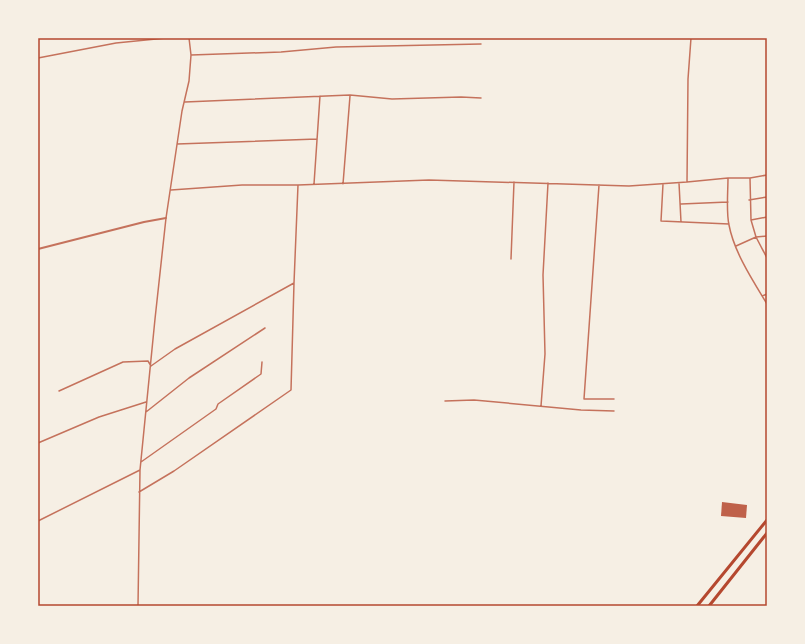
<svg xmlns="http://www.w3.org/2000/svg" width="805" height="644" font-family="'PT Sans',sans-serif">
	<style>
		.building { fill: #bf614a }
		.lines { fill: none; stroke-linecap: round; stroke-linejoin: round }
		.minor { stroke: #c5725c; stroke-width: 1.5 }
		.tertiary { stroke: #c5725c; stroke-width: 2 }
		.trunk { stroke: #b5482f; stroke-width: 3 }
		.neatline { fill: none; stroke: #b5482f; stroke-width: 1.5 }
	</style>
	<rect width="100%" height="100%" fill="#f6efe4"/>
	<path class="building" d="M722 502 747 505 746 518 721 516Z"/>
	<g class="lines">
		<path class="minor" d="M191 55 281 52 336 47 481 44
			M38 58 116 43 166 38
			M185 102 350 95 392 99 461 97 481 98
			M177 144 317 139
			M728 178C728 192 726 212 729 225 734 252 753 281 767 304
			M750 178 751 220 756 237 767 258
			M687 182 688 79 691 38
			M679 183 681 222
			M314 184 320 96
			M343 184 350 96
			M663 184 661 221 729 224
			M599 185 584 399H614
			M171 190 242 185H298L429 180 629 186 687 182 728 178H750L767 175
			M749 200 767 197
			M681 204 728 202
			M751 220 767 217
			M736 246 756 237 767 236
			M511 259 514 182
			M762 296 767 294
			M59 391 123 362 148 361 151 366 175 349 294 283
			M445 401 474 400 581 410 614 411
			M541 406 545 354 543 275 548 183
			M146 412 189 378 265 328
			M38 443 99 417 146 402
			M141 462 216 409 218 404 261 374 262 362
			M139 492 174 471 291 390 294 283 298 185
			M38 521 140 470
			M138 606 140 470 155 319 166 218 182 111 189 81 191 55 189 38"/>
		<path class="tertiary" d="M38 249 144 222 166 218"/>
		<path class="trunk" d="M697 606 767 520
			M709 606 767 533"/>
	</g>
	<rect width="805" height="644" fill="none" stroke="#f6efe4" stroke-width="78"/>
	<rect x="39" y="39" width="727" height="566" class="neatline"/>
</svg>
